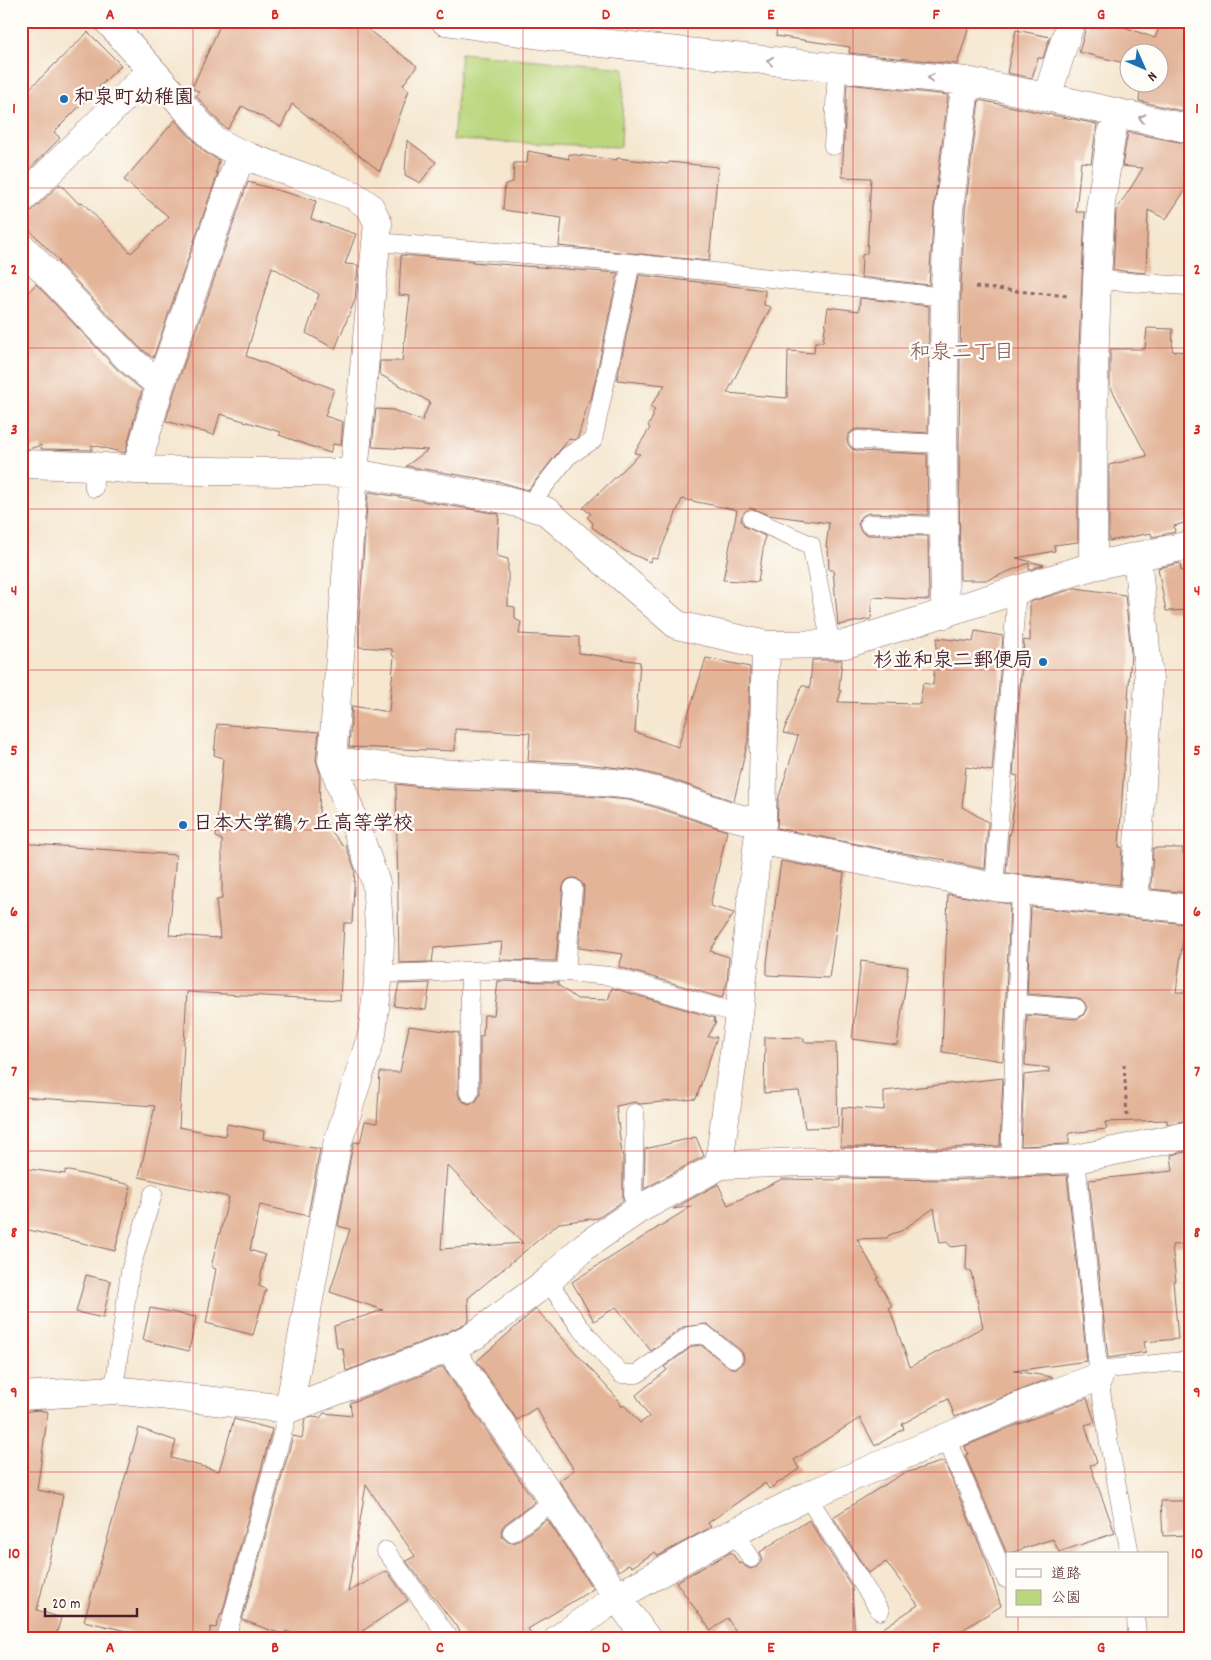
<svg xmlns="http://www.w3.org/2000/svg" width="1211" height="1660" font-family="Dekko,'Klee One',sans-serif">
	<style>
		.green { fill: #bad77e; stroke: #827b54 }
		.building { fill: #e3b498; fill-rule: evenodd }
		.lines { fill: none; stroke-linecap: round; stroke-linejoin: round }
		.lane-casing { stroke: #866565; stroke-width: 19 }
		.street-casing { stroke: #866565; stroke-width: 29 }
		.path { stroke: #866565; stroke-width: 3; stroke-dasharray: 4 4; stroke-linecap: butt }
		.lane { stroke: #fff; stroke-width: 18 }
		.street { stroke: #fff; stroke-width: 28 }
		.oneway { stroke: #ae9aa0 }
		.grid { fill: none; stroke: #d62828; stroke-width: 1; stroke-opacity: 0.55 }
		.poi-dot { fill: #1f6fb2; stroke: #fdfcf7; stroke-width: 2 }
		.labels { text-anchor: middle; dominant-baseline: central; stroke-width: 5; stroke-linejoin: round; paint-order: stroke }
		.poi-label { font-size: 20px; font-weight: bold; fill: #4a1f2b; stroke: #fdfcf7; text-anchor: start }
		.neighbourhood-label { font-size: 21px; fill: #805351; stroke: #fdfcf7 }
		.neatline { fill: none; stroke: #d62828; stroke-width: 2 }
		.grid-label { font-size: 16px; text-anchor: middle; font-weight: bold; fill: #d62828 }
	</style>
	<rect width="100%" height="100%" fill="#fdfcf7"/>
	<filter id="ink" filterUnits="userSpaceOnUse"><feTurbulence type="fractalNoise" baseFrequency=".02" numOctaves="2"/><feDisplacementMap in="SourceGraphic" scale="10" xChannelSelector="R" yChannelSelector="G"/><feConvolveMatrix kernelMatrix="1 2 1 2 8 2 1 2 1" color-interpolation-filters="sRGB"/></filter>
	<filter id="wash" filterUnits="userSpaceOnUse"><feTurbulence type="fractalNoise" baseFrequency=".0096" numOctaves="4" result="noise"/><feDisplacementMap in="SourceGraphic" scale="20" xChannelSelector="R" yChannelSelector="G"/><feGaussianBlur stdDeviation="1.12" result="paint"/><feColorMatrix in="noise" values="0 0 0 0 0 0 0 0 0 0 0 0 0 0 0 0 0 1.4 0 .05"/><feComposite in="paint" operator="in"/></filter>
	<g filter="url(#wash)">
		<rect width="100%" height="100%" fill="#f5e7d0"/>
		<path class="green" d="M461 53 624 68 621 147 453 140Z"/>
		<g id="blocks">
			<path class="building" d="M222 21H356L417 66 403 85 409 90 380 171 292 104 281 127 242 106 228 129 224 127 196 96 199 92 192 88Z
				M777 21H952L969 27 957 64 849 53 850 47 776 36Z
				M1088 21H1107L1155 38 1162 21H1171L1190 26V113L1139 101 1141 82H1158V52H1128V64L1079 52Z
				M1016 30 1050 37 1043 58H1038L1032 78 1007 73Z
				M88 32 121 65 54 132 60 138 21 178V97Z
				M847 84 948 95 934 208 929 285 861 277 862 255 867 253 871 178 842 177Z
				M979 100 1097 124 1091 163 1081 162 1076 212H1085L1078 370V542L1054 545 1055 551 1016 558 1044 565 1029 570V563L988 580H960L959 444 961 286 965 211Z
				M175 120 203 151 219 160 216 173H218L153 358 139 347 58 262 59 261 21 221V215H25L32 211 60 184 79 204 82 202 131 253 169 217 124 180Z
				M1128 132 1190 144V183L1166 219 1148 210 1146 273 1113 270 1116 211 1143 168 1122 166Z
				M407 140 436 162 420 183 405 175Z
				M528 151 569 159V154L617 160V158L668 164 669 162 718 167 709 261 559 246 562 218 503 210 505 184 513 182 514 163H527Z
				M248 182 316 201 311 219 356 234 345 264 358 265 355 300 335 349 306 333 319 294 272 267 246 356 334 389 325 416 343 422 341 445 333 444 330 453 279 435 281 432 220 414 214 435 166 421 175 390Z
				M401 255 473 261 472 262 618 273 591 400H589L578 437 574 440 569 439 528 490 500 482 406 466 428 450 372 447 376 409 393 410 422 421 430 402 379 374 380 361H402L410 296 399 295Z
				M639 275 765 290 764 305 771 307 727 393 787 398 788 351 814 353 815 342H823L828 307 859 311 860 298 929 306 928 433 858 429 854 430 849 434 847 440 848 444 852 449 858 451 927 454 928 515 869 513 864 515 860 518 858 524 860 529 863 533 868 535 928 536 929 600 872 597 871 619 838 625 833 570H829L828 548 826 547 829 523 768 515 751 508 745 511 742 515 741 520 744 526 765 536 758 582 723 580 737 510 682 499 657 559 652 558 650 562 625 551 592 527 593 523 587 517 591 514 583 508 640 454 634 453 650 428 648 426 654 415 652 414 655 410 650 407 665 385 617 380Z
				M36 284 117 369 142 390 125 453 92 445V450L41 449V445L29 449 21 448V300Z
				M1147 328 1173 329 1172 351 1190 352V521L1174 526 1175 532 1152 537 1151 533 1109 541V465L1147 456 1110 386V349H1145Z
				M370 492 499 514 497 556 508 559V606L515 607V619L521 622 519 634 579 637V653L640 662 635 732 678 747 706 658 750 667 748 740 734 801 668 778 636 770 577 763 528 761 530 733 455 729V751L349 747 352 706 389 712 394 656 392 655V649L359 647V621L365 530 368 493Z
				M1180 563 1181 571 1190 569V610L1166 611 1158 568Z
				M1076 588 1125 595 1131 652 1119 847H1122L1120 885 1006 873 1009 834 1010 835 1018 776 1013 775 1024 640 1030 641V602Z
				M975 631 1003 636 992 771 966 767 962 807 988 822 985 869 945 861 946 860 897 852 777 828 778 800 798 736 783 733 802 685 810 688 812 660H842L839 690 841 691 838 702 920 704 923 683 933 685 937 638 973 642Z
				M217 724 319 732 316 760 320 773 319 815 343 846 345 844 355 870 352 923H344L340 1000 187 992 179 1127 225 1136 227 1124 264 1131 263 1139 320 1149 308 1216 260 1205 250 1250 265 1255 259 1286 266 1289 253 1335 206 1323 216 1269 211 1267 229 1197 139 1177 155 1106 21 1097V843L176 855 169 935 220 938 216 900 222 899V840L216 837 223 758 214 755Z
				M396 784 437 789 574 795 629 800 658 808 727 831 710 906 734 913 710 951 729 957 727 983 722 998 619 967 623 954 579 948 584 888 583 884 579 880 574 878 568 879 565 882 563 887 556 961 500 960 502 942 434 948 432 962 399 963Z
				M1153 848H1183V854H1190L1189 893 1151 889Z
				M781 861 844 873 829 978 767 975V963Z
				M948 894 1010 904 1003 1061 942 1052Z
				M1031 907 1185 924 1176 992H1190V1120L1167 1124V1120L1105 1122 1107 1129 1069 1133V1144L1021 1146 1024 1075 1049 1072V1068L1025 1065 1027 1015 1076 1019 1081 1017 1084 1014 1087 1008 1085 1003 1081 999 1077 998 1027 994Z
				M861 961 908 967 897 1045 852 1039Z
				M498 981 558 982V985L577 999 608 1000 612 988 715 1018 714 1021 716 1022 708 1037H717L696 1099 640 1104 635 1102 616 1106 622 1155H623V1201L598 1218 559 1223 468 1298 469 1320 466 1323 443 1334 346 1371 343 1348H337L334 1326 383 1310 330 1292 350 1229 338 1226 351 1155 354 1142 360 1143 365 1121 377 1123 380 1072H400L409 1026 459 1033 458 1093 460 1099 464 1102 469 1104 475 1102 478 1098 480 1093V1036H483L484 1015H494ZM447 1165 523 1243 441 1249Z
				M430 983 426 1010 394 1006 399 984Z
				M765 1037 804 1038V1042H836L838 1127 805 1128 799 1091 764 1093Z
				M1003 1078 1000 1146 948 1148 841 1147 842 1107 884 1110V1091Z
				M696 1137 704 1156 644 1189 645 1149Z
				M1190 1151V1244L1172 1245 1176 1281H1173L1178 1339 1144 1342 1146 1352 1108 1358 1089 1180 1173 1171 1171 1155Z
				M21 1168 65 1174V1170L131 1185 115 1251 21 1228Z
				M1067 1175 1087 1361 1014 1371 1053 1377 955 1417 948 1399 902 1424 904 1429 875 1446 860 1418 794 1460 799 1469 769 1489 765 1483 708 1523 711 1527 658 1556 655 1552 632 1567 629 1564 619 1571 559 1481 574 1470 536 1408 517 1420 477 1361 536 1309 616 1397 622 1407 624 1405 640 1423 649 1417 636 1395 667 1370 664 1367 693 1346 701 1345 731 1368H736L741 1365 744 1359 743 1354 740 1350 707 1324 683 1327 651 1351 616 1307 594 1321 572 1282 692 1206 673 1209 718 1184 728 1205 782 1179 841 1180V1178L948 1180ZM934 1208 940 1243 947 1242 951 1247 967 1245 966 1269 971 1272 983 1327 910 1367 889 1307 892 1306 877 1279 879 1278 857 1239 887 1238 889 1235 901 1231Z
				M86 1275 111 1281 103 1318 76 1312Z
				M150 1308 196 1317 189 1351 143 1340Z
				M443 1367 535 1502 505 1524 502 1528 501 1533 503 1538 508 1542 513 1543 518 1541 547 1519 593 1589 528 1629 535 1639H466L406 1561 415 1556 366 1485 348 1592 387 1571 408 1600 351 1639H307L286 1631 284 1635 242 1620 293 1436 302 1438 305 1419 312 1417 320 1418 324 1413 352 1416 350 1403Z
				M1087 1398 1095 1422 1085 1425 1097 1463 1090 1465 1115 1533 1059 1552 1053 1539 1007 1554 965 1455 968 1454 965 1446 1034 1418Z
				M39 1410 48 1412 37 1490 63 1495 56 1532 37 1610 61 1618 55 1639H21V1412Z
				M234 1419 272 1429 222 1614 221 1613 216 1628 211 1627 208 1639H138L139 1634 84 1621 139 1428 176 1441 171 1458 219 1471Z
				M944 1461 986 1560 1001 1606 948 1639H867L918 1605 886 1562 868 1573 833 1517 902 1474Z
				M1161 1501H1190V1535L1163 1536Z
				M809 1520 852 1587 855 1639H741L727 1618 711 1631 676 1582 731 1552 740 1564 742 1563 746 1567 751 1569 757 1567 761 1562 762 1557 760 1552Z"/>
		</g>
	</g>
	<g filter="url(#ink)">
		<use href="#blocks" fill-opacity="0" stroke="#866565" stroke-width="1"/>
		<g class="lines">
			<g class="lane-casing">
				<path id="lane" d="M833 146 837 68
					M377 242 631 263 945 297
					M1097 280 1188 286
					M858 440 943 444
					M93 466 94 488
					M529 505 568 456 593 440 631 263
					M752 519 811 545 831 645
					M869 524 943 526
					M994 887 1017 589
					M566 972 573 888
					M379 974 495 970 566 972 610 976 739 1014
					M1016 1004 1076 1008
					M469 1093 470 971
					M635 1113 633 1198 639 1209
					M1076 1159 1099 1377 1109 1444 1130 1554
					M1010 1162 1021 890
					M548 1281 579 1326 621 1374H637L689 1336 704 1334 733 1358
					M1099 1370 1173 1362H1190
					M114 1390 130 1271 153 1194
					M946 1438 1006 1579
					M807 1496 880 1611
					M512 1532 554 1501
					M734 1533 751 1558
					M386 1551 450 1639
					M1136 1616 1137 1639
					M226 1639 289 1409"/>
			</g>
			<g class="street-casing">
				<path id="street" d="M108 21 214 140 241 154 353 195 370 207 378 223 354 473 332 761 376 883 380 940 379 974 372 1034 337 1145 289 1409
					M445 21 582 41 966 81 1047 97 1190 129
					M1047 97 1071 21
					M21 200 151 71
					M21 246 128 358 160 385
					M21 464 93 466 136 470 354 473 503 499 546 511 677 625 766 645 846 644 1093 566 1190 545
					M136 470 160 385 241 154
					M1093 566 1094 370 1097 280 1101 202 1115 112
					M945 614 943 444 945 285 949 210 966 81
					M332 761 438 773 575 779 632 785 663 793 727 815 762 824
					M758 840 994 887 1190 909
					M1134 903 1149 680 1137 556
					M721 1165 720 1156 739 1014 758 840 762 824 766 645
					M449 1348 554 1501 617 1597 647 1639
					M21 1396 114 1390 289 1409 449 1348 474 1336 548 1281 585 1246 639 1209 721 1165 806 1162 948 1164 1076 1159 1190 1135
					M558 1639 617 1597 702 1549 807 1496 1028 1403 1099 1377"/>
			</g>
			<path class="path" d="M975 287 1068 296
				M1124 1064 1127 1118
				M251 1635 263 1639"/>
			<use href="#lane" class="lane"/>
			<use href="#street" class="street"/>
		</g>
		<defs><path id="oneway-chevron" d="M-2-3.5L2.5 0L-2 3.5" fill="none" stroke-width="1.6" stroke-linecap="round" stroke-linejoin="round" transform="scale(1.25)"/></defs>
		<g class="oneway">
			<use href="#oneway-chevron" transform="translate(770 61) rotate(-174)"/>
			<use href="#oneway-chevron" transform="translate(931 78) rotate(-174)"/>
			<use href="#oneway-chevron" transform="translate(1142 118) rotate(-167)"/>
		</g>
	</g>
	<path class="grid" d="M193 21V1639M358 21V1639M523 21V1639M688 21V1639M853 21V1639M1018 21V1554M21 188H1190M21 348H1190M21 509H1190M21 670H1190M21 830H1190M21 990H1190M21 1151H1190M21 1312H1190M21 1472H1190M1018 1616V1639"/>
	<g class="poi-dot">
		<circle cx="64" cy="99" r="5"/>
		<circle cx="1043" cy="662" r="5"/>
		<circle cx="183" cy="825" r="5"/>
	</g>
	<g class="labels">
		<g class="poi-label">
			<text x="74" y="99">和泉町幼稚園</text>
			<text x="1033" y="662" text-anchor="end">杉並和泉二郵便局</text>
			<text x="193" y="825">日本大学鶴ヶ丘高等学校</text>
		</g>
		<g class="neighbourhood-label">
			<text x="962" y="354">和泉二丁目</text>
		</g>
	</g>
	<rect width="1211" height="1660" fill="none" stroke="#fdfcf7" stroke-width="55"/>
	<rect x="1006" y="1552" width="162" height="65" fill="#fdfcf7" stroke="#b5a4a5"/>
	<rect x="1016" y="1569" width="25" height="8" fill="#ffffff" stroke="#b5a4a5"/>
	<text x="1051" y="1578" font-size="15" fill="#4a1f2b">道路</text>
	<rect x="1016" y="1590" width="25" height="15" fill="#bad77e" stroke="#b5a4a5"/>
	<text x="1051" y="1602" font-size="15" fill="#4a1f2b">公園</text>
	<g transform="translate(1144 68) rotate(135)"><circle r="24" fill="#fdfcf7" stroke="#b5a4a5"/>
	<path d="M0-4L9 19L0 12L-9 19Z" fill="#1f6fb2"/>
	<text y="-8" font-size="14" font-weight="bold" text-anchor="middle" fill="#4a1f2b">N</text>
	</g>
	<path d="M45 1608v8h92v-8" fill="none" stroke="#4a1f2b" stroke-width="2.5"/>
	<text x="52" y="1608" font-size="15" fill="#4a1f2b" stroke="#fdfcf7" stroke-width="4" paint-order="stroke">20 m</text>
	<rect x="28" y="28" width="1156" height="1604" class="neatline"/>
	<g class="grid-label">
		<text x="110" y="19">A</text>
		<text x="275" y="19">B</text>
		<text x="440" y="19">C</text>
		<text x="606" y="19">D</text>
		<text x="771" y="19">E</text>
		<text x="936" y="19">F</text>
		<text x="1101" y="19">G</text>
		<text x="14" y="113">1</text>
		<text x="1197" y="113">1</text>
		<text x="14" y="274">2</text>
		<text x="1197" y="274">2</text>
		<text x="14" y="434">3</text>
		<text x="1197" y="434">3</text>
		<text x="14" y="595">4</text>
		<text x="1197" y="595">4</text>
		<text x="14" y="755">5</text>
		<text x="1197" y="755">5</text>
		<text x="14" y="916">6</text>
		<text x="1197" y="916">6</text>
		<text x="14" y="1076">7</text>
		<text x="1197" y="1076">7</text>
		<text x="14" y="1237">8</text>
		<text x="1197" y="1237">8</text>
		<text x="14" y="1397">9</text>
		<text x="1197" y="1397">9</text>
		<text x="14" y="1558">10</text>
		<text x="1197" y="1558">10</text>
		<text x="110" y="1652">A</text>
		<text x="275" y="1652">B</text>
		<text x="440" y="1652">C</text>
		<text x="606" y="1652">D</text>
		<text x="771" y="1652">E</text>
		<text x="936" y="1652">F</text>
		<text x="1101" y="1652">G</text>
	</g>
</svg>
